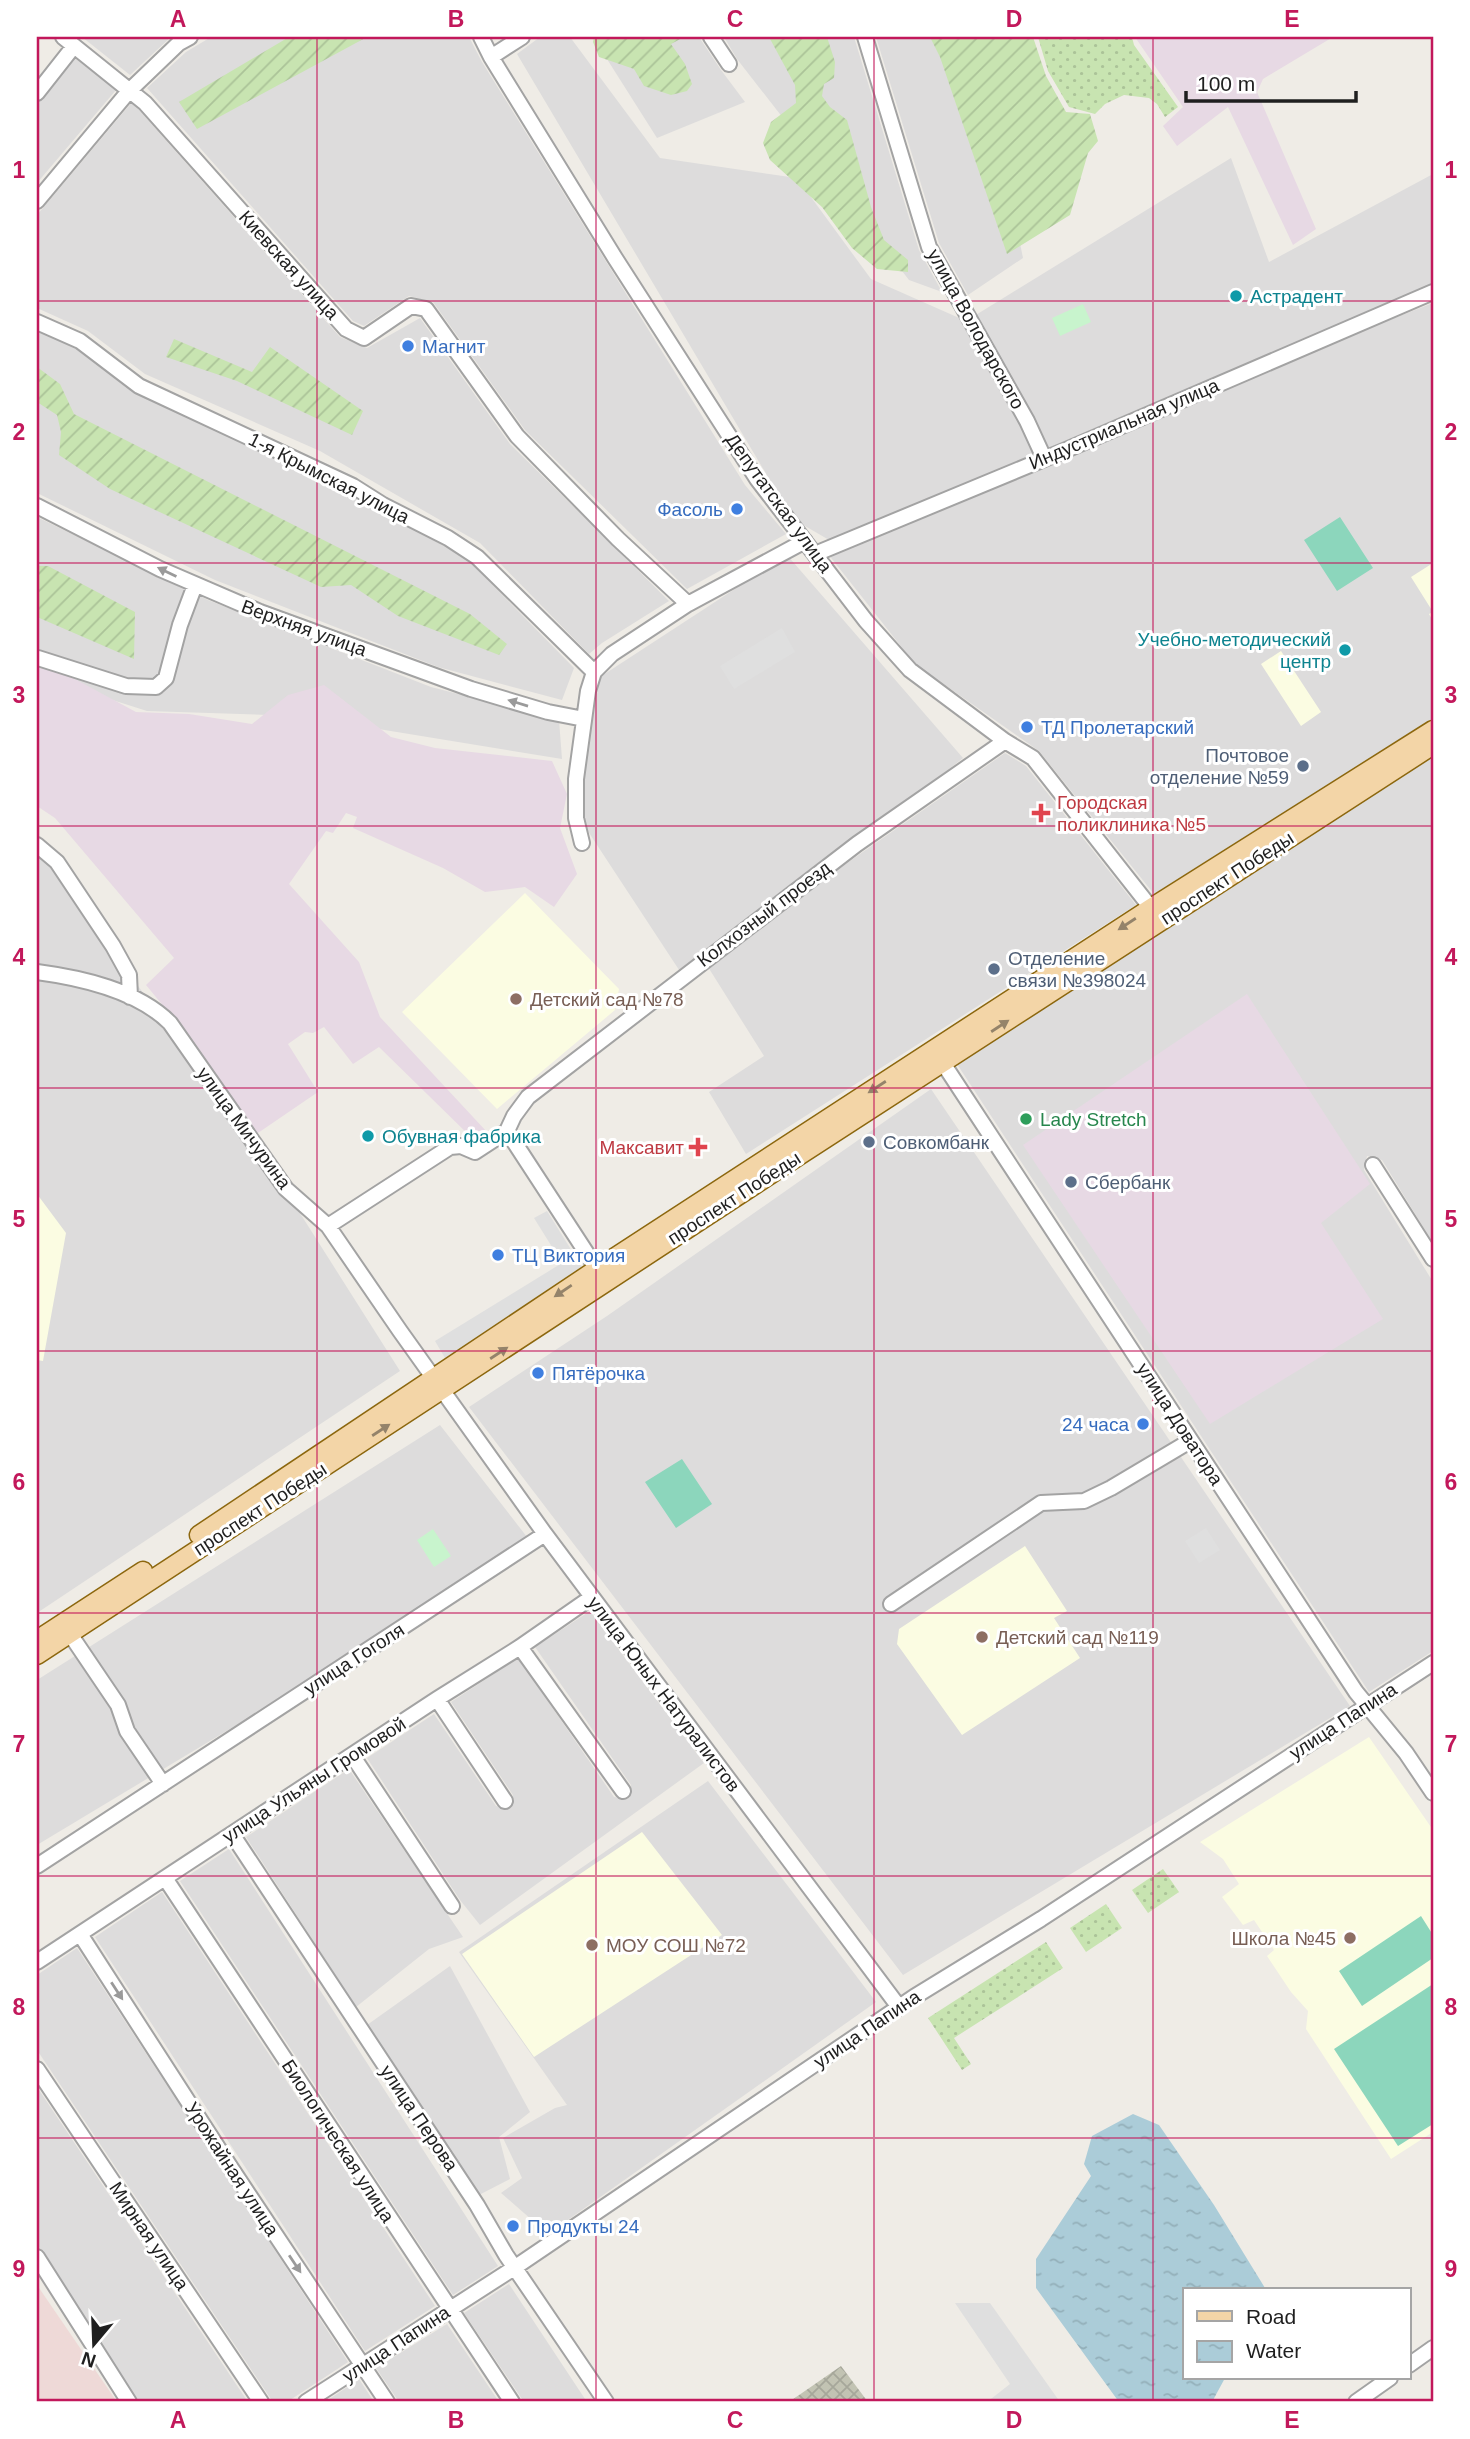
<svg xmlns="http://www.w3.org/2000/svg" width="1470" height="2439" font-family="Helvetica,sans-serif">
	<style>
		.residential { fill: #dddcdc }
		.commercial { fill: #eed9d7 }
		.industrial { fill: #e7d9e4 }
		.education { fill: #fbfce2 }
		.construction { fill: url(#construction-cross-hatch) }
		.grass { fill: url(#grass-dots) }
		.park { fill: #c8f4cd }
		.garden { fill: url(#garden-furrows) }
		.pitch { fill: #8cd6bc }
		.parking { fill: #dfdfdf }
		.water { fill: url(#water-ripples) }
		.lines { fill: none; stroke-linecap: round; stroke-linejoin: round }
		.minor-casing { stroke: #a3a3a3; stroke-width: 18 }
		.major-casing { stroke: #8c670e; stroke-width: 21 }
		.minor { stroke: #fff; stroke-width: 14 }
		.major { stroke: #f3d5a7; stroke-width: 18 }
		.oneway { fill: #9a9a9a }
		.oneway2 { fill: #94836a }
		.grid { fill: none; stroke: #c2185b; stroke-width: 2; stroke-opacity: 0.55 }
		.culture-dot { fill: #0f9aa8; stroke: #fff; stroke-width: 2.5 }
		.shop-dot { fill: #3f7fe0; stroke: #fff; stroke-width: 2.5 }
		.service-dot { fill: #5c6f8a; stroke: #fff; stroke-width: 2.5 }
		.health-dot { fill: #e0444e; stroke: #fff; stroke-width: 2.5 }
		.education-dot { fill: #8d6e63; stroke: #fff; stroke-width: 2.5 }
		.leisure-dot { fill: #2e9e5b; stroke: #fff; stroke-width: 2.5 }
		.labels { text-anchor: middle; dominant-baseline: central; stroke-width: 6; stroke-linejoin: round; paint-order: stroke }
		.street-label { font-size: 19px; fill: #1f1f1f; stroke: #fff }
		.culture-label { font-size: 19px; fill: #0d838f; stroke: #fff; text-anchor: start }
		.shop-label { font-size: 19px; fill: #366cbe; stroke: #fff; text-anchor: start }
		.service-label { font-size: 19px; fill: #4e5e75; stroke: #fff; text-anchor: start }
		.health-label { font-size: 19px; fill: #be3a42; stroke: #fff; text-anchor: start }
		.education-label { font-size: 19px; fill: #785e54; stroke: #fff; text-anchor: start }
		.leisure-label { font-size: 19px; fill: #27864d; stroke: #fff; text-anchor: start }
		.neatline { fill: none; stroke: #c2185b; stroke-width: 2.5 }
		.grid-label { font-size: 23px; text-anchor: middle; font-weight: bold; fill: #c2185b }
	</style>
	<defs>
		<pattern id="construction-cross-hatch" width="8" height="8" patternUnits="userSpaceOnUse" patternTransform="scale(1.75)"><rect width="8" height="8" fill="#c2c3b3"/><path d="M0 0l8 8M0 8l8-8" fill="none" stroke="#a6a79a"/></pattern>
		<pattern id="grass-dots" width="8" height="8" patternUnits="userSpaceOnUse" patternTransform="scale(1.75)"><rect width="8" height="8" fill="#c8e4b1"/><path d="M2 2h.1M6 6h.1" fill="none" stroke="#abc398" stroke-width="1.8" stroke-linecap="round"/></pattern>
		<pattern id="garden-furrows" width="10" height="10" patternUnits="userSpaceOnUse" patternTransform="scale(1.75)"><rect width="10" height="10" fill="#c8e4b1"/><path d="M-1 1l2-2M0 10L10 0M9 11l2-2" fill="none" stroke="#abc398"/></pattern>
		<pattern id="water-ripples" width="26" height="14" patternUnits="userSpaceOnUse" patternTransform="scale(1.75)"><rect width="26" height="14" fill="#abccd8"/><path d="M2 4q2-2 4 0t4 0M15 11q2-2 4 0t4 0" fill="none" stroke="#93afb9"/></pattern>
	</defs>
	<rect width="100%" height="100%" fill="#efece6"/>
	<path class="residential" d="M82 37H171L130 75Z
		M211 37H469L482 62 745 485 786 534 687 589 525 430 433 302 409 296 364 326 353 321 147 88 186 52Z
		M540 37H570L660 158 797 178 871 279 966 321 1231 158 1269 262 1433 174V285L836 544 793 519 517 54Z
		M593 37H699L721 70 745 102 657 138Z
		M724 37H854L919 250 942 292 909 280 737 59Z
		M876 37H978L1023 258 968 295 939 243Z
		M71 55 116 90 37 183V98Z
		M132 102 340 337 367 348 420 318 510 444 669 601 602 643 589 654 480 543 320 451 145 374 88 331 37 308V215Z
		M1433 303V721L1154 894 1039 751 915 664 828 554 1353 334Z
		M37 331 78 349 136 392 310 469 468 560 574 668 562 700 438 667 215 580 37 493Z
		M37 517 208 600 431 687 559 720 562 759 299 716 147 711 37 676Z
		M787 555 963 758 685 979 576 813 600 677Z
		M1433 751V1243L1382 1160 1367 1156 1364 1170 1433 1282V1651L1369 1692 953 1058Z
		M1005 753 1026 766 1136 905 746 1154 709 1092 764 1056 708 967 814 886Z
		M37 848 272 1169 400 1371 37 1613Z
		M931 1089 1350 1706 903 1975 469 1407 607 1316Z
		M440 1425 534 1546 37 1845V1680Z
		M590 1611 704 1763 480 1925 460 1900 367 1758 434 1714 496 1806 510 1809 513 1795 451 1702 518 1658 614 1797 628 1799 631 1785 535 1647Z
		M349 1769 463 1937 429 1949 356 2007 246 1837Z
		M708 1781 876 2002 548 2234 501 2193 522 2178 503 2138 555 2108 567 2105 459 1952Z
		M229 1849 498 2266 453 2295 180 1881Z
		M162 1892 435 2306 365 2351 95 1937Z
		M77 1948 348 2362 287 2402H273L37 2050V1975Z
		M450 1966 530 2112 499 2137 510 2179 477 2196 367 2025Z
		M37 2087 248 2402H139L37 2244Z
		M509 2284 587 2402H524L464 2313Z
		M447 2324 499 2402H399L376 2368Z
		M359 2379 374 2402H325Z"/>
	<path class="commercial" d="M37 2285 117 2402H37Z"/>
	<path class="industrial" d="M1135 37H1333L1263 79 1257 92 1316 229 1293 245 1228 107 1177 146 1163 126 1183 107Z
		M37 663 60 671 136 712 189 714 252 724 288 695 324 685 391 737 435 748 552 761 567 794 560 828 577 874 554 907 525 887 485 892 443 868 353 828 357 817 346 813 333 833 326 831 289 884 359 962 380 1017 487 1132 475 1141 379 1047 353 1064 324 1027 313 1033 305 1032 288 1044 318 1092 255 1135 174 1019 146 985 174 958 55 818 37 806Z
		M1247 994 1370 1184 1321 1223 1383 1319 1210 1424 1023 1145Z"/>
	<path class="education" d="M1433 563V621L1429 614 1433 612 1411 577Z
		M1281 651 1321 712 1301 726 1261 664Z
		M525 893 619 989 615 1010 497 1109 402 1012Z
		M37 1194 66 1233 43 1361 37 1360Z
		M1025 1546 1067 1611 1054 1618 1080 1658 962 1735 897 1644 899 1629Z
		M1369 1737 1433 1830V2132L1391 2159 1306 2029 1308 2011 1291 1992 1267 1956 1274 1950 1254 1920 1243 1925 1222 1897 1239 1884 1223 1859 1200 1842Z
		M642 1832 722 1935 534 2057 462 1954Z"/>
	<path class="construction" d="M841 2366 868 2402H789Z"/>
	<path class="grass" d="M1038 37H1132L1134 45 1178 107 1165 117 1157 104 1149 98 1124 95 1105 104 1095 114 1069 107 1048 71Z
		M1163 1869 1179 1892 1148 1913 1132 1890Z
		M1106 1904 1122 1928 1086 1952 1070 1928Z
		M1046 1942 1063 1968 954 2038 971 2064 962 2070 928 2018Z"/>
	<path class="park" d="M1083 304 1091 322 1060 336 1052 318Z
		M433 1529 451 1556 434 1567 417 1540Z"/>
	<path class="garden" d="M289 37H367L197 129 179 102Z
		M594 37H684L671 44 685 64 692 84 687 91 671 95 644 86 634 69 599 57 593 42Z
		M769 37H827L835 62 834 78 824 84 822 96 830 107 847 120 871 207 884 240 908 260V272L877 269 852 248 822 207 770 160 763 143 771 122 796 103 795 85Z
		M930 37H1033L1046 76 1066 112 1090 114 1098 141 1088 153 1070 215 1007 254 940 57Z
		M174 339 252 372 270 347 363 411 352 435 237 381 166 357Z
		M37 367 60 384 74 414 470 614 507 644 499 655 398 616 351 585 321 587 110 489 59 455 61 432 57 415 37 402Z
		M37 566H48L135 612 134 659 37 617Z"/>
	<path class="pitch" d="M1340 517 1373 568 1337 591 1304 540Z
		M682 1459 712 1504 676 1528 645 1482Z
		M1421 1916 1433 1935V1958L1362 2006 1339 1971Z
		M1433 1984V2124L1398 2146 1334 2049Z"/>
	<path class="parking" d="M782 628 795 652 734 689 720 666Z
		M547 1211 585 1272 445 1358 435 1341 562 1263 534 1218Z
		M1206 1528 1220 1550 1199 1563 1185 1541Z
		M955 2303H990L1060 2402H987L1010 2384Z"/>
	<path class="water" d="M1133 2114 1159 2125 1214 2205 1265 2288 1264 2290H1185V2378H1225L1212 2402H1119L1036 2288V2259L1091 2176 1084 2164 1092 2136Z"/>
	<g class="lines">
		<g class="minor-casing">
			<path id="minor" d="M63 37 145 103 346 329 364 338 411 306 426 309 517 436 618 539 688 604
				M481 37 491 57 615 258 757 479 866 621 910 670 1005 741 1033 758 1151 908
				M711 37 729 64
				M865 37 929 247 1027 421 1044 458
				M491 57 522 37
				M37 93 74 46
				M37 201 129 91 179 43 190 37
				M37 322 80 341 139 386 353 486 383 505 448 538 477 557 594 672
				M37 506 160 569 260 612 471 689 548 712 584 719
				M815 554 1066 450 1433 292
				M38 658 126 686 156 687 166 678 180 625 195 585
				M582 843 576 818V779L588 691 594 672 612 654 688 604 805 541
				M37 845 57 862 113 946 129 975 130 997
				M37 972C82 978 137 990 170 1023L286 1189 328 1226 400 1331 545 1534 899 2007
				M937 1054 1356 1692 1406 1753 1433 1793
				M507 1131 597 1269
				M1373 1165 1433 1259
				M328 1226 450 1147 461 1146 475 1152 507 1131 514 1116 528 1097 857 844 1005 741
				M891 1604 1041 1503 1084 1501 1111 1488 1190 1441
				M70 1634 118 1705 127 1731 163 1784
				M520 1647 623 1791
				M437 1699 505 1801
				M352 1755 452 1906
				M232 1834 477 2205 506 2255 606 2402
				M37 1866 545 1534
				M165 1878 512 2402
				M80 1934 231 2168 387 2402
				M37 1962 437 1699 520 1647 592 1597
				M37 2069 261 2402
				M37 2257 129 2402
				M1409 2365 1433 2348
				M306 2402 514 2268 914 1997 1041 1919 1433 1663
				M1356 2402 1390 2378"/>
		</g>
		<g class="major-casing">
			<path id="major" d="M199 1535 597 1269 1151 908 1433 730
				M37 1640 143 1571
				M37 1655 800 1155 1433 745"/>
		</g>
		<use href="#minor" class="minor"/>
		<use href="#major" class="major"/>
	</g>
	<defs><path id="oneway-solid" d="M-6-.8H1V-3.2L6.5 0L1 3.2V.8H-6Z" transform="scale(1.75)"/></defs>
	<g class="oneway">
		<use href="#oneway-solid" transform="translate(167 572) rotate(-154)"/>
		<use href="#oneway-solid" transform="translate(518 703) rotate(-163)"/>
		<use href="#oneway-solid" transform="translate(117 1991) rotate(57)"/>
		<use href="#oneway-solid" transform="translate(295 2264) rotate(56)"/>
	</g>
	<g class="oneway2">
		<use href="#oneway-solid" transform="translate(1127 924) rotate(147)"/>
		<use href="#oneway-solid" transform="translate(1000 1026) rotate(-33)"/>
		<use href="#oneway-solid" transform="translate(877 1087) rotate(147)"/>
		<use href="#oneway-solid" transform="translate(563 1291) rotate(146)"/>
		<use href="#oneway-solid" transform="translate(499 1353) rotate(-33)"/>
		<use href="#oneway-solid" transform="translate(381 1430) rotate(-33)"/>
	</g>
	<path class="grid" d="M317 37V2402M596 37V2402M874 37V2402M1153 37V2402M37 301H1433M37 563H1433M37 826H1433M37 1088H1433M37 1351H1433M37 1613H1433M37 1876H1433M37 2138H1433"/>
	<g class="culture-dot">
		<circle cx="1236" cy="296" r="7"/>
		<circle cx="1345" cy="650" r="7"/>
		<circle cx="368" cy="1136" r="7"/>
	</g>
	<g class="shop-dot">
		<circle cx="408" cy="346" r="7"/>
		<circle cx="737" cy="509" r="7"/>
		<circle cx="1027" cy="727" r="7"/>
		<circle cx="498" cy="1255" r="7"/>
		<circle cx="538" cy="1373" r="7"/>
		<circle cx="1143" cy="1424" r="7"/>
		<circle cx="513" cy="2226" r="7"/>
	</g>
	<g class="service-dot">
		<circle cx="1303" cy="766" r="7"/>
		<circle cx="994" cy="969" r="7"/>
		<circle cx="869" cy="1142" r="7"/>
		<circle cx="1071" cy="1182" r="7"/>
	</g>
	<g class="health-dot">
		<path d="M1037.5 802.5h7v7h7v7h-7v7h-7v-7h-7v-7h7z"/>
		<path d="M694.5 1136.5h7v7h7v7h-7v7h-7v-7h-7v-7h7z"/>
	</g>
	<g class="education-dot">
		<circle cx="516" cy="999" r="7"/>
		<circle cx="982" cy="1637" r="7"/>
		<circle cx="1350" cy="1938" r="7"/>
		<circle cx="592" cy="1945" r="7"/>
	</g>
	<circle class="leisure-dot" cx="1026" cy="1119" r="7"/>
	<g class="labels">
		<g class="street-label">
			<text transform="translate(289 265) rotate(48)">Киевская улица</text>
			<text transform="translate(976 329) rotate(61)">улица Володарского</text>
			<text transform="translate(1124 424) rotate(-23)">Индустриальная улица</text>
			<text transform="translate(329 478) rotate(27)">1-я Крымская улица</text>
			<text transform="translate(779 503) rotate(54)">Депутатская улица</text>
			<text transform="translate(304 628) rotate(20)">Верхняя улица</text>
			<text transform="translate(1227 878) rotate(-33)">проспект Победы</text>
			<text transform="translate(764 914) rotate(-37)">Колхозный проезд</text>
			<text transform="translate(244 1128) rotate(54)">улица Мичурина</text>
			<text transform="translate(734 1198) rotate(-33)">проспект Победы</text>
			<text transform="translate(1180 1424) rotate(57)">улица Доватора</text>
			<text transform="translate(260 1509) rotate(-33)">проспект Победы</text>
			<text transform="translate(354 1659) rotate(-33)">улица Гоголя</text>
			<text transform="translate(664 1694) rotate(53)">улица Юных Натуралистов</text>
			<text transform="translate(1343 1721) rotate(-33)">улица Папина</text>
			<text transform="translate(314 1780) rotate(-33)">улица Ульяны Громовой</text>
			<text transform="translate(867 2029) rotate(-34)">улица Папина</text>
			<text transform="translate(419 2118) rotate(56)">улица Перова</text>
			<text transform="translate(338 2141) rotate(57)">Биологическая улица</text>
			<text transform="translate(232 2169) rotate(57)">Урожайная улица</text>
			<text transform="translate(149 2236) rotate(56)">Мирная улица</text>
			<text transform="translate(396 2344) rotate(-33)">улица Папина</text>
		</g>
		<g class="culture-label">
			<text x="1250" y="296">Астрадент</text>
			<text x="1331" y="639" text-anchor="end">Учебно-методический<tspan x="1331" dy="22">центр</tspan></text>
			<text x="382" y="1136">Обувная фабрика</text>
		</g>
		<g class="shop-label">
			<text x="422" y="346">Магнит</text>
			<text x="723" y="509" text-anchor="end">Фасоль</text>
			<text x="1041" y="727">ТД Пролетарский</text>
			<text x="512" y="1255">ТЦ Виктория</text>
			<text x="552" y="1373">Пятёрочка</text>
			<text x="1129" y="1424" text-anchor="end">24 часа</text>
			<text x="527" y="2226">Продукты 24</text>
		</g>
		<g class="service-label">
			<text x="1289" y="755" text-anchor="end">Почтовое<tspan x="1289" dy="22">отделение №59</tspan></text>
			<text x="1008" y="958">Отделение<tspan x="1008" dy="22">связи №398024</tspan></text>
			<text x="883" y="1142">Совкомбанк</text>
			<text x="1085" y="1182">Сбербанк</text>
		</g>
		<g class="health-label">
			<text x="1057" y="802">Городская<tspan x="1057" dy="22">поликлиника №5</tspan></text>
			<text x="684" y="1147" text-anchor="end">Максавит</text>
		</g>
		<g class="education-label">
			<text x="530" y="999">Детский сад №78</text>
			<text x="996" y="1637">Детский сад №119</text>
			<text x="1336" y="1938" text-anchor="end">Школа №45</text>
			<text x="606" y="1945">МОУ СОШ №72</text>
		</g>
		<g class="leisure-label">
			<text x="1040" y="1119">Lady Stretch</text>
		</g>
	</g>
	<rect width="1470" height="2439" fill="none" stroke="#ffffff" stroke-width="77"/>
	<rect x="1183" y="2288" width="228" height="91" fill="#ffffff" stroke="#a5a5a5" stroke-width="2"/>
	<rect x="1197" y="2311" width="35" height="10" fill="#f3d5a7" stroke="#a5a5a5" stroke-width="2"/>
	<text x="1246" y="2324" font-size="21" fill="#1f1f1f">Road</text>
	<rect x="1197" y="2341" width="35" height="21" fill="url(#water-ripples)" stroke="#a5a5a5" stroke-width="2"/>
	<text x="1246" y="2358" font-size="21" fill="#1f1f1f">Water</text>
	<g transform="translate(94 2344) rotate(199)" stroke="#ffffff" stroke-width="5" paint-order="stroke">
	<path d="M0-5L12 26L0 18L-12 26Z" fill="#1f1f1f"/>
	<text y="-10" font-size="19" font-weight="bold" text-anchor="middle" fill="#1f1f1f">N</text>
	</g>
	<path d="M1186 91v10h170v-10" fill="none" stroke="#1f1f1f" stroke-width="3.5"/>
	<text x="1197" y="91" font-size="21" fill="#1f1f1f" stroke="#ffffff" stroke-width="5" paint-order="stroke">100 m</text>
	<rect x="38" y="38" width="1394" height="2362" class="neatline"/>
	<g class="grid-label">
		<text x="178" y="27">A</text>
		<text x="456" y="27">B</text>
		<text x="735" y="27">C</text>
		<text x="1014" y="27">D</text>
		<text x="1292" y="27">E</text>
		<text x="19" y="178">1</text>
		<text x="1451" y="178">1</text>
		<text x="19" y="440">2</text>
		<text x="1451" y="440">2</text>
		<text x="19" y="703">3</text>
		<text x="1451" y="703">3</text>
		<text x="19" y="965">4</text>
		<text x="1451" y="965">4</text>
		<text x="19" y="1227">5</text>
		<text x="1451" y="1227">5</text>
		<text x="19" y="1490">6</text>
		<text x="1451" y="1490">6</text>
		<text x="19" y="1752">7</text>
		<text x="1451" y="1752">7</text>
		<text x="19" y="2015">8</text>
		<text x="1451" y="2015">8</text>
		<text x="19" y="2277">9</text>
		<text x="1451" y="2277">9</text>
		<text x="178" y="2428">A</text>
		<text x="456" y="2428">B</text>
		<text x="735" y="2428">C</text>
		<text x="1014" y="2428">D</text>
		<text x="1292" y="2428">E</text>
	</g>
</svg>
